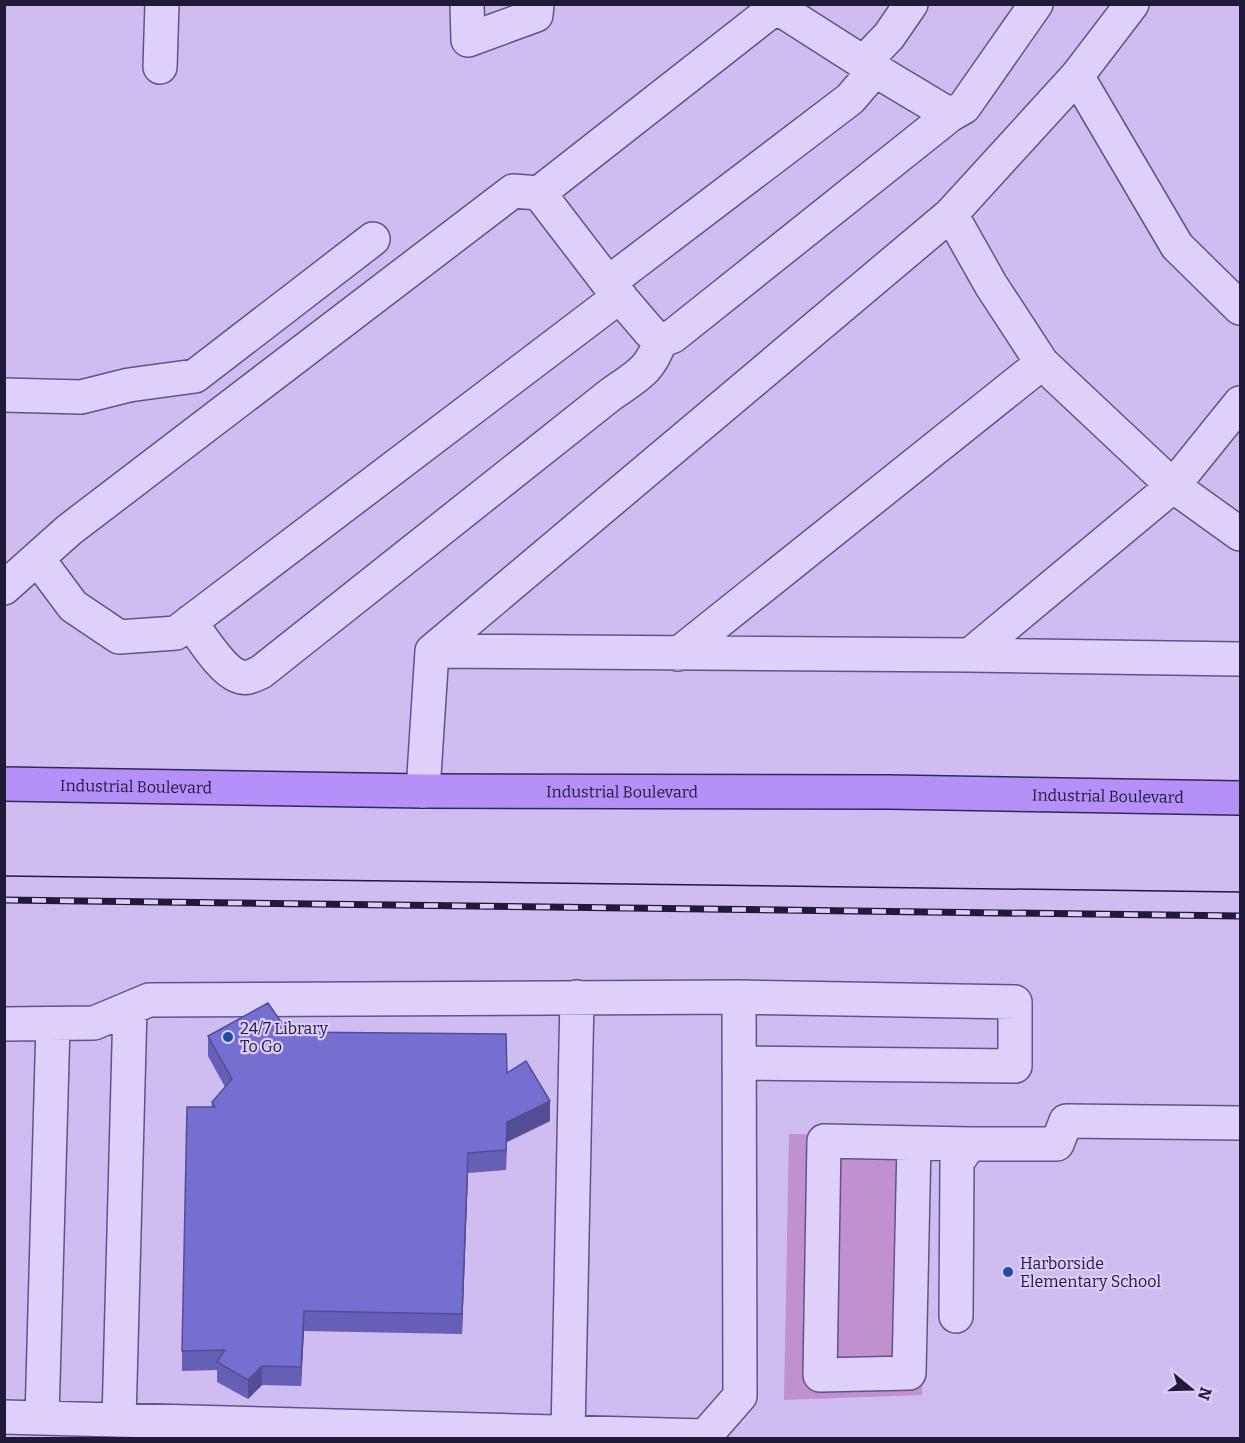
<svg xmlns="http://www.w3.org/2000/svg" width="1245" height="1443" font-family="Bitter,serif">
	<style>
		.green { fill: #c190cf }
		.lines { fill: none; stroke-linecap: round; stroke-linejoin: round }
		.minor-casing { stroke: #5e5489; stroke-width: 36 }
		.major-casing { stroke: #2f2956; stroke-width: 36 }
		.minor { stroke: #dfd0fb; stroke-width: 33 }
		.major { stroke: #b490f8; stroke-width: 33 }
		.tram { stroke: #1e1a37; stroke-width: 1.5 }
		.rail-casing { stroke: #1e1a37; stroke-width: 7 }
		.rail { stroke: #dcccf8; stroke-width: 4.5; stroke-dasharray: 14; stroke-linecap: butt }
		.wall { fill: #655fb5 }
		.shaded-wall { fill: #534e93 }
		.building { fill: #766fd2; stroke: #534e93; stroke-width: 1.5 }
		.poi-dot { fill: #204c9c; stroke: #dcccf8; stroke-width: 2 }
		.labels { text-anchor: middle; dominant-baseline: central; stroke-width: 4.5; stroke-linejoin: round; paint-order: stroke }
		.street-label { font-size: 16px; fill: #1e1a37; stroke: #dcccf8 }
		.poi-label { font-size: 16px; fill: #1e1a37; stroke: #dcccf8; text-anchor: start }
	</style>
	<rect width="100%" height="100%" fill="#cfbcf1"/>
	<path class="green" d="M789 1134 928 1135 922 1395 784 1400Z"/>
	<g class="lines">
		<g class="minor-casing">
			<path id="minor" d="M467 4 468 40 536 15 537 4
				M778 8 875 70 950 115 964 107 1036 4
				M863 63 889 36 911 4
				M160 67 162 4
				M1077 76 1177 246 1240 308
				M539 193 608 283 650 332 660 341 673 336 950 115
				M951 214 991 285 1042 363 1173 486 1240 534
				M608 283 850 99 875 70
				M4 395 81 397 129 385 195 376 373 239
				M38 559 73 606 119 637 176 633 620 296
				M4 588 69 530 513 191 539 193 780 4
				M190 622C202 637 221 670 238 676 246 680 254 675 261 672L610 395C635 377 650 372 660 341
				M432 651 970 655 1173 486 1240 403
				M678 654 1042 363
				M970 655 1240 659
				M423 791 432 651 951 214 1077 76 1132 4
				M4 1024 94 1023 149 1000 739 997
				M914 1143 909 1373 820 1375 824 1141 970 1144
				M956 1316 957 1162 970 1144H1057L1066 1121 1240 1123
				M4 1417 705 1436 740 1396 739 997 1015 1002V1066L739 1063
				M42 1418 53 1024
				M119 1420 130 1008
				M568 1433 577 997"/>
		</g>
		<g class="major-casing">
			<g id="major">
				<path id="s1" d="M4 784 423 791 890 792 1240 798"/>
			</g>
		</g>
		<use href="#minor" class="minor"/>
		<use href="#major" class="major"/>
		<path class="tram" d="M4 876 1240 892"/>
		<g class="rail-casing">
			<path id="rail" d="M4 900 1240 916"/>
		</g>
		<use href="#rail" class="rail"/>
	</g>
	<path class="wall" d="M288 1032 507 1073 550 1121 507 1142 506 1170 468 1173 462 1334 304 1331 301 1386 262 1385 248 1399 217 1382V1370L182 1371V1351L212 1102 225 1087 208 1056V1036Z"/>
	<path class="shaded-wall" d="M550 1101V1121L507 1142 506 1170 507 1122Z
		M468 1153V1173L462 1334V1314Z
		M304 1311V1331L301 1386V1367Z
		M262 1366V1385L248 1399V1380Z"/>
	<path class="building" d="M268 1003 288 1032 506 1034 507 1073 526 1061 550 1101 507 1122 506 1150 468 1153 462 1314 304 1311 301 1367 262 1366 248 1380 217 1362 225 1350 182 1351 187 1107H215L212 1102 232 1079 208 1036Z"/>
	<g class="poi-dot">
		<circle cx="228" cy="1037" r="6"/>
		<circle cx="1008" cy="1272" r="6"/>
	</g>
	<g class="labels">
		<g class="street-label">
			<text stroke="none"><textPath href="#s1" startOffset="132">Industrial Boulevard</textPath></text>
			<text stroke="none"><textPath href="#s1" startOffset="618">Industrial Boulevard</textPath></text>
			<text stroke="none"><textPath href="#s1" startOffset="1104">Industrial Boulevard</textPath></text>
		</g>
		<g class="poi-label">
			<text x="240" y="1028">24/7 Library<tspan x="240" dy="18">To Go</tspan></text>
			<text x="1020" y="1263">Harborside<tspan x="1020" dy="18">Elementary School</tspan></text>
		</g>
	</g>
	<rect width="1245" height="1443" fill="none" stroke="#1e1a37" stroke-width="12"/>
	<g transform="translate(1191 1389) rotate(109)" stroke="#dcccf8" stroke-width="4.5" paint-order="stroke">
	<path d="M0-4.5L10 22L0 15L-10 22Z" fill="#1e1a37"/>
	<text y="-9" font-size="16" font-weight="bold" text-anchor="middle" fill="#1e1a37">N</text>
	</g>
</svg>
